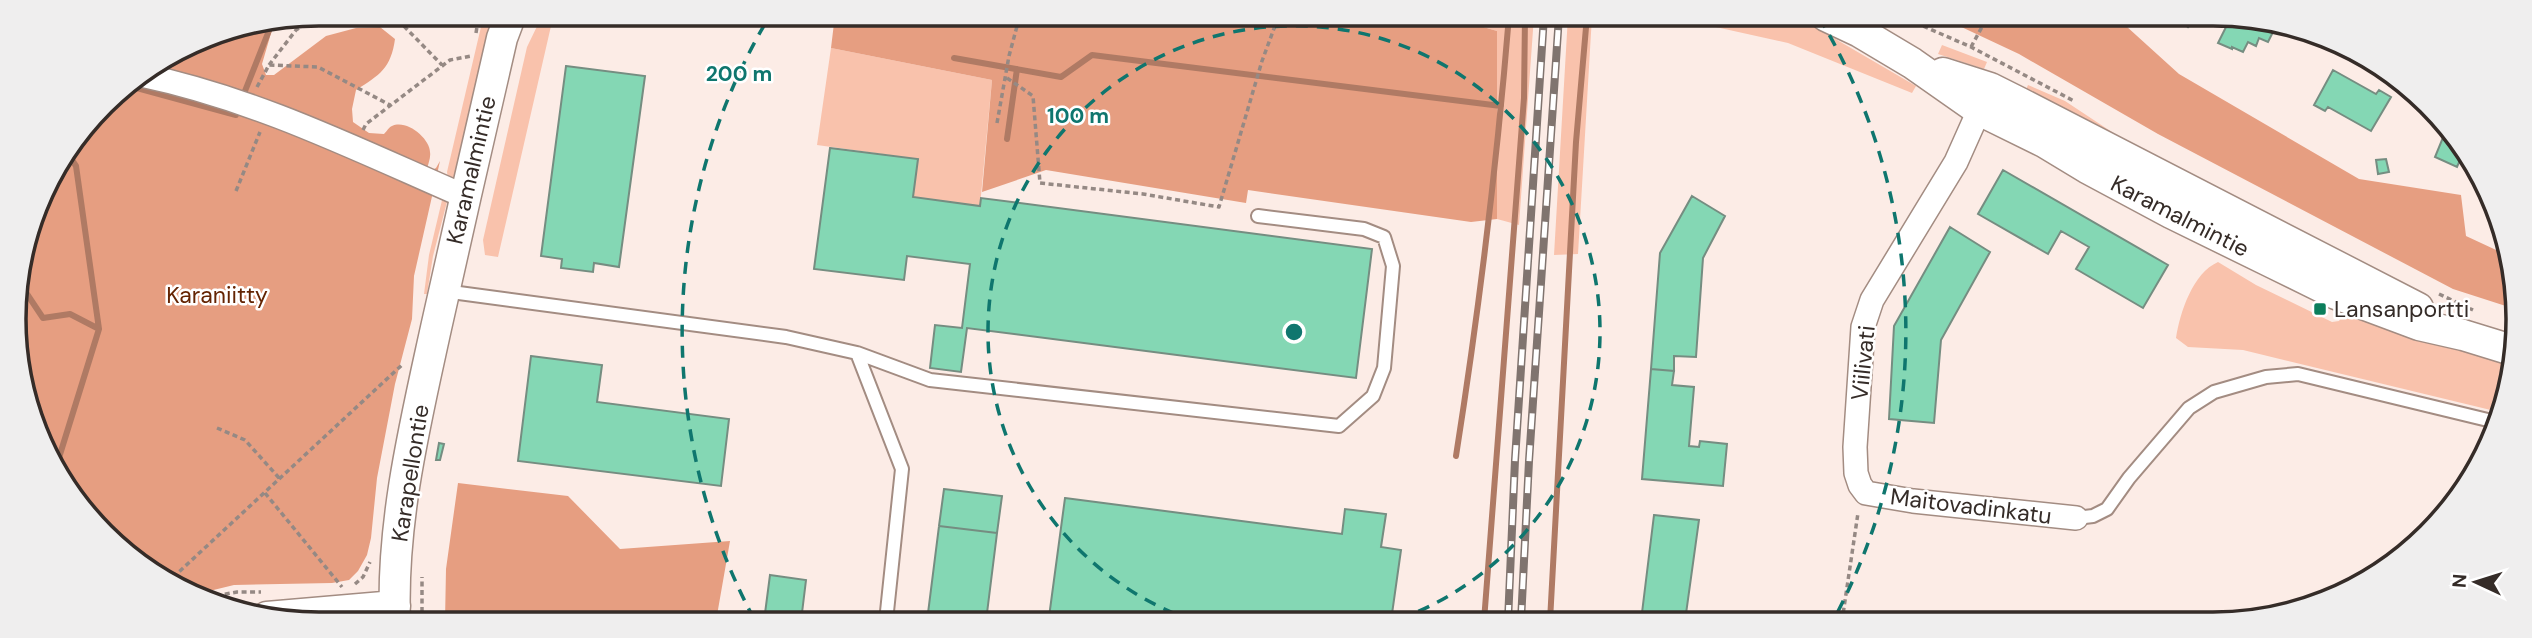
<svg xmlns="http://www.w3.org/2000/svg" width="2532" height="638" font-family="'DM Sans',sans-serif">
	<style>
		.green { fill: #f9c2ac }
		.forest { fill: #e69e81 }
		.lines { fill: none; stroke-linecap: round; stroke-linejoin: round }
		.stream { stroke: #af7a64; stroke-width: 6 }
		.building { fill: #84d7b4; stroke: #758d81; stroke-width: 2 }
		.service-casing { stroke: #a38c82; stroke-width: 16 }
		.minor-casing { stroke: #a38c82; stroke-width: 26 }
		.tertiary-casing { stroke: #a38c82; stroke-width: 33 }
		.path { stroke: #958984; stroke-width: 3.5; stroke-dasharray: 5 3.5; stroke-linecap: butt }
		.service { stroke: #fff; stroke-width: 12 }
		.minor { stroke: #fff; stroke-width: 23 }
		.tertiary { stroke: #fff; stroke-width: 30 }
		.rail-casing { stroke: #80746f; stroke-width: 8 }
		.rail { stroke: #fff; stroke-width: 5; stroke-dasharray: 16; stroke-linecap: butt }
		.ring { fill: none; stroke: #0f766e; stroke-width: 3.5; stroke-dasharray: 12 9 }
		.poi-dot { fill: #0b7e5b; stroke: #fff; stroke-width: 2.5 }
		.labels { text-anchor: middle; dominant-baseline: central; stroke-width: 5; stroke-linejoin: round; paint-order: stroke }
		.street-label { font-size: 23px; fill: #352c28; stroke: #fff }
		.park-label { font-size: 23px; fill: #642403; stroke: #fff }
		.poi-label { font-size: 23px; fill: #352c28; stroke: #fff; text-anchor: start }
		.rim { fill: none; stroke: #352c28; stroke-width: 3.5 }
		.centre { fill: #0f766e; stroke: #fff; stroke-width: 3.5 }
		.ring-label { font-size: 21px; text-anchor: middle; font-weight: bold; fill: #0f766e; stroke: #fff; stroke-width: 5; stroke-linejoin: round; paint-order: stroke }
	</style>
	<rect width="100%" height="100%" fill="#fcece6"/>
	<path class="green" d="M484 14H493L453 181 448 178 447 172Z
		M543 14H557L551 26 498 257 485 255 483 240 527 47Z
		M1446 16H1534L1519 225 1497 219V31Z
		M1568 16H1592L1578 254 1554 255Z
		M1666 16H1796L1916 86 1912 93 1788 43Z
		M1942 45 1987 62 1984 69 1938 54Z
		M831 48 992 80 980 206 913 197 918 159 817 145Z
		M2028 85 2065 101 2127 142 2026 90Z
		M443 196 448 198 433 256 427 294H424L429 255Z
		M2218 262 2256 285 2332 322 2339 321 2342 316 2389 323 2513 366 2499 412 2243 350 2188 347 2176 338C2180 312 2193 273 2218 262Z"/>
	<path class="forest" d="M835 15 1446 16 1497 31V219L1471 222 1248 190 1246 203 1046 170 982 192 992 80 831 48Z
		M1938 16H2115L2179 74 2359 179 2461 195 2466 236 2509 256 2512 308 2453 289 2158 134 2019 54Z
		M274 23 262 64 266 75H274L326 36 356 28 380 27 395 39C391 68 380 75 356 90L352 109 353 122 369 133 384 134C387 131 389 127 392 126 407 119 430 139 430 152 431 158 428 164 427 169L430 171 436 168 440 161 414 276 412 319 395 384 377 478 371 538 367 555 358 571 349 580 332 583 234 585 197 594 167 583 77 505 25 398 15 299 45 184 118 90 203 37Z
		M458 483 568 496 620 549 730 541 716 621H445L446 569Z"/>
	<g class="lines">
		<path class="stream" d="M954 58 1061 77 1092 55 1501 106
			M126 85 236 115
			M243 96 272 23
			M1007 139 1017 69
			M68 154 76 166 99 329
			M19 282 43 318 70 314 99 329 57 464
			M1456 456C1479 310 1497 163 1509 16
			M1484 621 1524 98 1525 16
			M1550 621 1576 142 1587 16"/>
	</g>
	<path class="building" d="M2176 17H2197L2188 27Z
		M2231 17H2253L2259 19 2257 22 2274 30 2268 42 2259 38 2256 46 2248 42 2243 52 2232 47V49L2218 43Z
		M566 66 645 76 619 267 594 263 593 272 561 268 562 259 541 256Z
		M2333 70 2376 94 2379 90 2391 97 2371 131 2328 107 2325 111 2314 105Z
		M2444 135 2459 141 2464 151 2457 167 2435 157Z
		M830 148 918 159 913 197 980 206 981 198 1372 249 1356 378 967 328 961 372 930 368 935 325 962 328 970 264 907 256 904 280 814 269Z
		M2386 159 2389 172 2378 174 2376 160Z
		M2003 170 2168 265 2143 308 2076 269 2089 247 2061 231 2048 254 1978 214Z
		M1692 196 1725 216 1703 258 1696 357 1674 356V371L1651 369 1660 253Z
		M1950 227 1990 252 1941 340 1934 423 1889 419 1894 326Z
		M531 356 602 365 597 402 729 419 721 486 518 461Z
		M1651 369 1674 371 1672 385 1694 387 1689 446 1699 447 1700 441 1727 444 1723 486 1642 479Z
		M439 443 444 444 440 460H436Z
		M944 489 1002 496 997 533 939 526Z
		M1065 498 1342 534 1345 509 1386 514 1381 547 1401 550 1391 621H1035L1036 615 1049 617Z
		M1654 515 1699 520 1685 621H1641Z
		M939 526 997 533 986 621H927Z
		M770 575 806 580 801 621H764Z"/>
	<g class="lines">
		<g class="service-casing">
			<path id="service" d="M444 291 786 337 857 353 930 380 1339 426 1373 396 1384 368 1393 266 1384 237 1364 229 1258 216
				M857 353 902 469 886 621
				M2076 518 2093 516 2107 509 2129 478 2189 408 2214 392 2266 377 2298 374 2496 422"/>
		</g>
		<g class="minor-casing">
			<path id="minor" d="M141 75C256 99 358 150 464 196
				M1985 97 1956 162 1872 300 1863 327 1855 447 1856 473 1860 485 1866 493 1913 501 2076 518"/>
		</g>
		<g class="tertiary-casing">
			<path id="tertiary" d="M1826 16 1860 32 1912 63 1979 110 2044 142 2087 168 2171 213 2273 263 2336 294 2419 325 2463 335 2515 351
				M1943 73 1990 88 2020 103 2418 308
				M267 617 395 606
				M395 621C391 523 415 424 436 328 458 231 479 135 502 38L511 14"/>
		</g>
		<path class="path" d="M392 14 442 65
			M1010 15 1018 23
			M1900 16 1971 47 2074 101
			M476 33 479 14
			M1971 47 1988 16
			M269 65 296 30 322 14
			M1007 78 1033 96 1040 183 1143 194 1219 207 1262 61 1279 15
			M257 87 269 65 318 67 390 105
			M997 123 1009 56 1020 15
			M363 130 366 124 450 60 471 56
			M236 191 260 132
			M2439 294 2473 310
			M217 428 245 440 280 479
			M265 493 342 587
			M167 583 403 364
			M355 584 363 577 370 562
			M208 597 237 592H261
			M422 612V577
			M1842 621 1858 513"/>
		<use href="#service" class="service"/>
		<use href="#minor" class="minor"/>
		<use href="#tertiary" class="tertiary"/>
		<g class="rail-casing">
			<path id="rail" d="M1508 621 1515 460 1544 16
				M1521 621 1529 461 1559 16"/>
		</g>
		<use href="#rail" class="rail"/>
	</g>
	<g class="ring">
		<path d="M1194 621A306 306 0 1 1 1394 621"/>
		<path d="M754 619A612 612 0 0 1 769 17M1819 17A612 612 0 0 1 1834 619"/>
	</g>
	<rect class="poi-dot" x="2313" y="302" width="14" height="14" rx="3.5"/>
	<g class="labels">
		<g class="street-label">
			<text transform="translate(471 170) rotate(-77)">Karamalmintie</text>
			<text transform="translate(2180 216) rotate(27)">Karamalmintie</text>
			<text transform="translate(1863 363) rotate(-84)">Viilivati</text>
			<text transform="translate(410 473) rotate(-81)">Karapellontie</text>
			<text transform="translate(1971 506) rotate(7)">Maitovadinkatu</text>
		</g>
		<g class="park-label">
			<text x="217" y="295">Karaniitty</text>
		</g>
		<g class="poi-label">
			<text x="2334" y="309">Lansanportti</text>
		</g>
	</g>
	<path d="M0 0H2532V638H0ZM319 26H2213A293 293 0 0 1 2506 319V319A293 293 0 0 1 2213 612H319A293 293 0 0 1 26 319V319A293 293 0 0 1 319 26Z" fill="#efeeee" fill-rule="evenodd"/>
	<path class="rim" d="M319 26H2213A293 293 0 0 1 2506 319V319A293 293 0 0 1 2213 612H319A293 293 0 0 1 26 319V319A293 293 0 0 1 319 26Z"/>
	<circle cx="1294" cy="332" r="10" class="centre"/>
	<g class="ring-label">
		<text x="739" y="81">200 m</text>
		<text x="1078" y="123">100 m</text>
	</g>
	<g transform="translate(2476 582) rotate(274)" stroke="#ffffff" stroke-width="5" paint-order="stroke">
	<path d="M0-5L12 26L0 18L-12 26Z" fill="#352c28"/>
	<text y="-10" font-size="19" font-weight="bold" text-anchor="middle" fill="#352c28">N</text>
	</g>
</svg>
